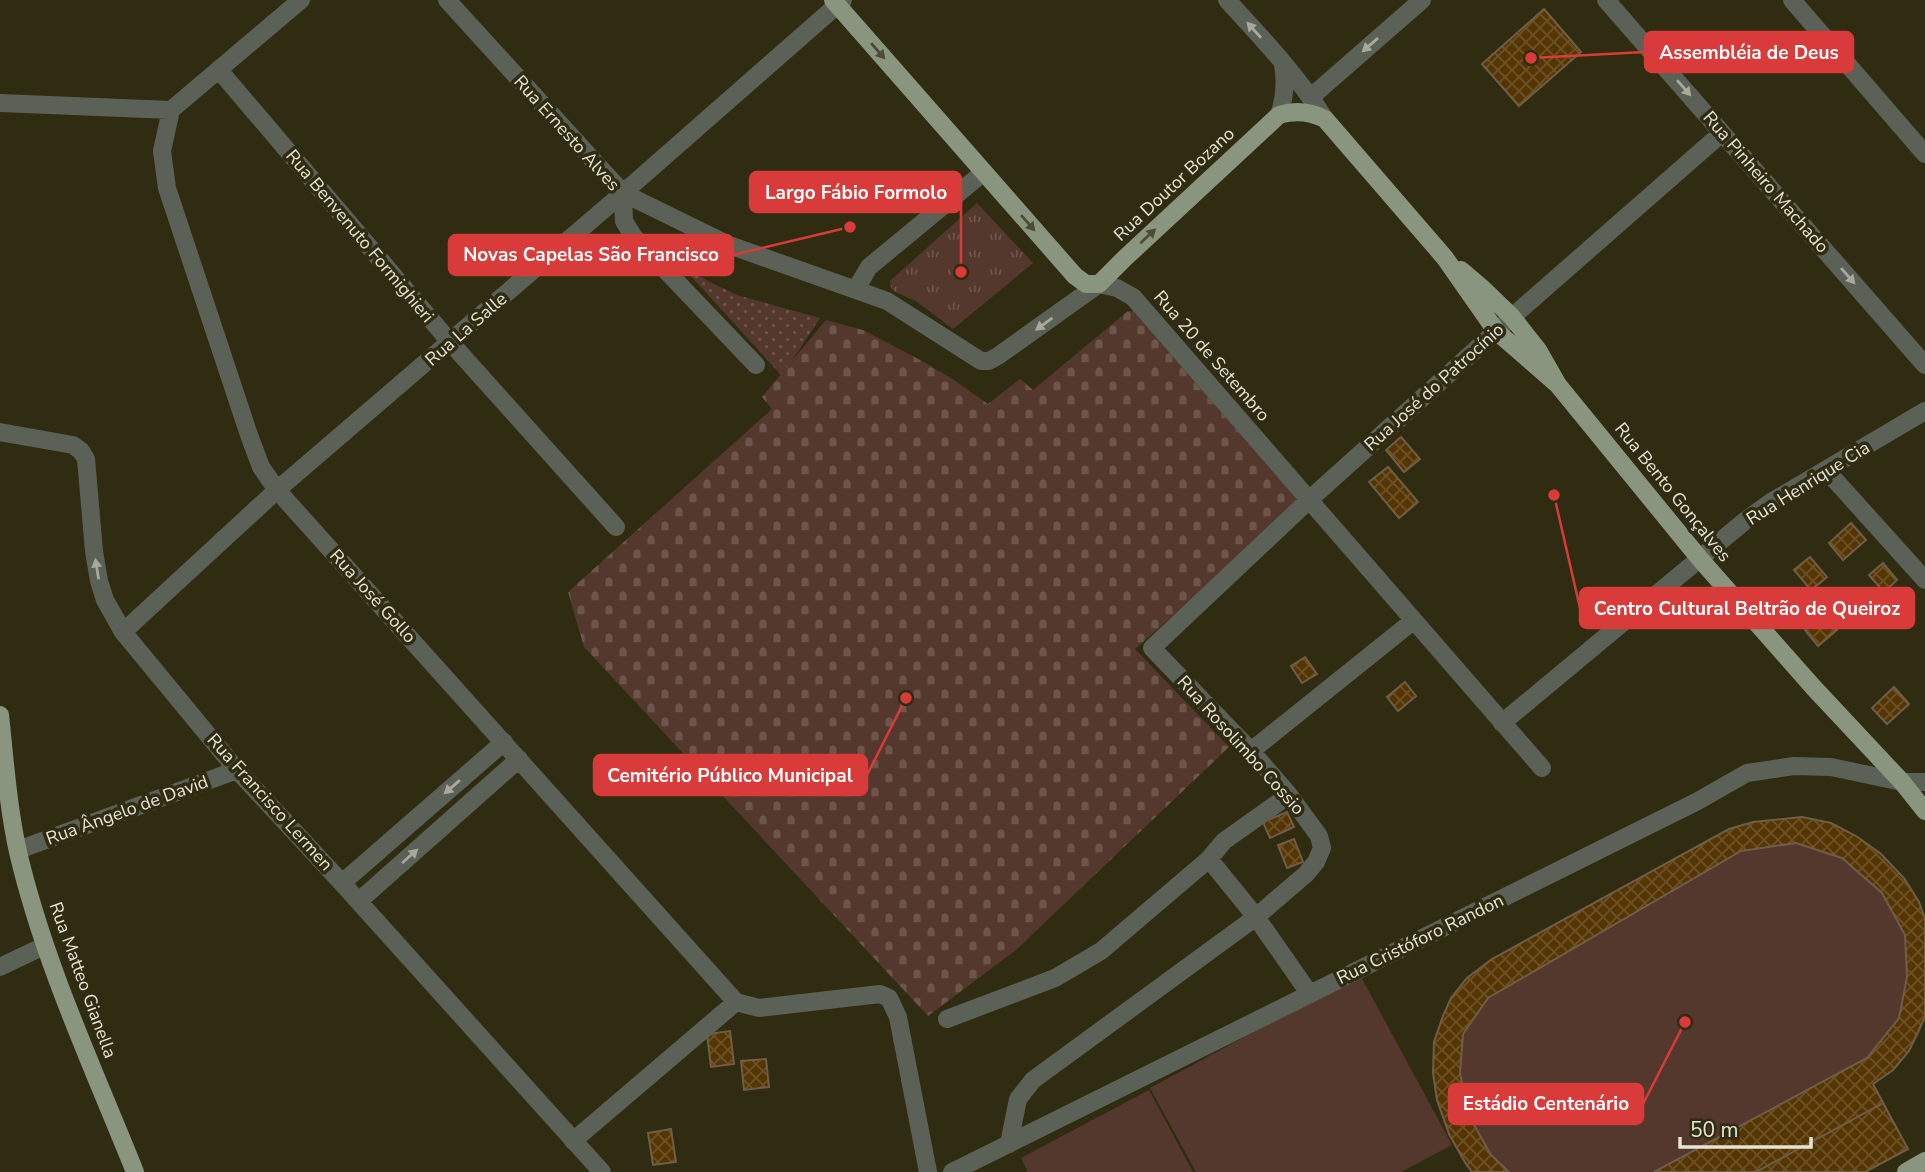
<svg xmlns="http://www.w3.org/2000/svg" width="1925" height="1172" font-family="'Nunito Sans',sans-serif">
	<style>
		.grass { fill: url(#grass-dots) }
		.cemetery { fill: url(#cemetery-stones) }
		.park { fill: url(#park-tufts) }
		.garden { fill: #55382d }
		.building { fill: url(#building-cross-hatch); stroke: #705d47; stroke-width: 2 }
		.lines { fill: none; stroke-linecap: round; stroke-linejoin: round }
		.minor { stroke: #5b6156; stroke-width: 18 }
		.major { stroke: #8a957f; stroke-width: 18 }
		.oneway { fill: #a8a99c }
		.oneway2 { fill: #4b4c33 }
		.labels { text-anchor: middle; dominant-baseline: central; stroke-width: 7; stroke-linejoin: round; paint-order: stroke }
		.street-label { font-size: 18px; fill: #e7e4d5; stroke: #302c12 }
		.leader { fill: none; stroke: #d83b39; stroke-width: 2.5 }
		.callout-dot { fill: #d83b39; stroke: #302c12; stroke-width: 2.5 }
		.callout { fill: #d83b39; stroke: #d83b39; stroke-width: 2.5 }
		.callout-label { font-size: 19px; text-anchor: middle; font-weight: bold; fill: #fff }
	</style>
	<defs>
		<pattern id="grass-dots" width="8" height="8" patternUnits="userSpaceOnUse" patternTransform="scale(1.75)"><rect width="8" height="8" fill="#55382d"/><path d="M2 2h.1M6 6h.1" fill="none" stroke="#6d554b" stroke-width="1.8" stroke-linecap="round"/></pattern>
		<pattern id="cemetery-stones" width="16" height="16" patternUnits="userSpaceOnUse" patternTransform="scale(1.75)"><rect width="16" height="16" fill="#55382d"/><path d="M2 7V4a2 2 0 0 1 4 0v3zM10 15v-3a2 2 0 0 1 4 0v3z" fill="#6d554b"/></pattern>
		<pattern id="park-tufts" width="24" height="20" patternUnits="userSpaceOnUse" patternTransform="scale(1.75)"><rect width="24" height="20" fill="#55382d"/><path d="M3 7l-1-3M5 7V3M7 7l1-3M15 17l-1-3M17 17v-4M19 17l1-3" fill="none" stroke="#6d554b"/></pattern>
		<pattern id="building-cross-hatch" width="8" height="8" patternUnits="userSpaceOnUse" patternTransform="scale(1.75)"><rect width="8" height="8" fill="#553502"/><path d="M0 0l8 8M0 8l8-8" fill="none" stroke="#6d5226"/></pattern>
	</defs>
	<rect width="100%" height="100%" fill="#302c12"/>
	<path class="grass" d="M678 262 708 281 737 295 820 318 782 376Z"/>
	<path class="cemetery" d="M1128 311H1133L1300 503 1135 649 1229 747 1016 950 928 1016 584 647 568 592 772 409 762 397 826 320 863 330 922 361 954 380 988 404 1020 379 1033 390Z"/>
	<path class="park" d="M977 203 1033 263 953 329 916 301 895 292 891 288 890 281Z"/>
	<path class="garden" d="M1802 817C1813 819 1824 821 1834 825 1869 840 1915 878 1924 917 1925 934 1925 958 1925 976 1925 989 1925 1006 1924 1019 1917 1048 1896 1068 1873 1084L1865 1172H1472C1434 1127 1418 1046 1453 996 1463 980 1477 970 1492 959L1729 829 1753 822Z
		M1360 975 1452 1145 1401 1172H1196L1150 1088Z
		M1149 1090 1193 1172H1028L1021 1158Z"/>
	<path class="building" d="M1544 9 1581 52 1519 106 1482 64Z
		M1401 437 1420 459 1404 472 1386 450Z
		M1388 467 1418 502 1399 518 1369 482Z
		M1851 523 1866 540 1843 560 1829 543Z
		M1810 557 1827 577 1811 590 1794 570Z
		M1883 563 1897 580 1884 592 1869 575Z
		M1823 614 1837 630 1818 646 1805 630Z
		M1305 657 1317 674 1302 683 1291 666Z
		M1405 682 1416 696 1398 711 1387 697Z
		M1894 687 1909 704 1887 724 1872 708Z
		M1287 812 1294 827 1270 838 1263 822Z
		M1802 817 1831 823 1856 836 1880 853 1904 878 1919 902 1925 919V1017L1909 1051 1893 1070 1873 1084 1908 1149 1865 1172H1654L1867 1058 1899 1018 1907 977 1905 935 1882 893 1842 858 1796 843 1741 851 1488 998 1463 1034 1460 1073 1469 1116 1491 1155 1509 1172H1472L1466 1164 1449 1134 1437 1100 1433 1073 1434 1042 1443 1016 1451 998 1467 978 1492 959 1729 829 1753 822Z
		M1294 839 1303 862 1287 868 1278 845Z
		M730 1031 734 1064 711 1067 707 1034Z
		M766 1059 769 1087 744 1090 741 1061Z
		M1883 1103 1908 1149 1865 1172H1756Z
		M671 1129 676 1162 653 1165 648 1133Z"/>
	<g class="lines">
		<path class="minor" d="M447 0 623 193 624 221 633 236 756 365
			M1227 0C1262 38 1297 75 1325 119
			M1606 0 1925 365
			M1792 0 1925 154
			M219 70 450 342 616 527
			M1311 97 1422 0
			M0 103 171 110
			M171 110 162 151 167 188 249 435 261 467 277 490 736 1002
			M171 110 301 0
			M1279 115C1285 98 1286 82 1283 64
			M623 193 729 245 887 301 981 361H989L998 356 1099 284 1117 288 1133 297 1542 768
			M856 289 869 267 984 172
			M0 432 73 445 81 451 86 459 94 551 99 581 105 600 123 632 237 770 342 883 602 1172
			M1826 470 1925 580
			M123 632 277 490 623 193 843 0
			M1502 723 1746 520 1771 502 1925 411
			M1251 751 1413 621
			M18 850 237 770
			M1209 859 1256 917 1309 993
			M342 883 504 742
			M359 901 519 759
			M0 967 44 946
			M736 1002 759 1008 880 994 889 998 898 1017 928 1172
			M947 1019 1055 978 1101 951 1209 859 1224 841 1289 795
			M573 1141 736 1002
			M1009 1144 1018 1099 1033 1080 1256 917 1306 874 1316 862 1322 848 1319 836 1289 795 1251 751 1152 648 1309 500 1512 317 1722 133
			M952 1172 1696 802 1747 773 1794 766 1831 767 1902 782H1925"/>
		<path class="major" d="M833 0 1075 276 1086 284H1099L1126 257 1279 115C1295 110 1309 111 1325 119L1445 258 1496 331 1558 385
			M1461 270 1481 287 1512 317 1538 350 1558 385 1700 559 1814 688 1902 782 1925 811
			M0 715C5 761 8 807 18 852 44 963 93 1067 135 1172
			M1906 1172 1925 1161"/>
	</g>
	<defs><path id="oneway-solid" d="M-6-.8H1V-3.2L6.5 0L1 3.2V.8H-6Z" transform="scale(1.75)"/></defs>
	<g class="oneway">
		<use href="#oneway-solid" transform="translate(1254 30) rotate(-132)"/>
		<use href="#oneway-solid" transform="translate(1370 45) rotate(139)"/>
		<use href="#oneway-solid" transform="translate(1684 88) rotate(49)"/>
		<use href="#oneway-solid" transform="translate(1848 276) rotate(49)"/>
		<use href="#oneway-solid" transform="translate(1044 324) rotate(144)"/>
		<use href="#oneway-solid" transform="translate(97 569) rotate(-99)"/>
		<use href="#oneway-solid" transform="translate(452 787) rotate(139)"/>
		<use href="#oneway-solid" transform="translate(410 856) rotate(-42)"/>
	</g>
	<g class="oneway2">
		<use href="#oneway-solid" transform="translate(878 51) rotate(49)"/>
		<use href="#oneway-solid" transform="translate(1028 223) rotate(49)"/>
		<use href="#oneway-solid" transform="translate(1148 236) rotate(-43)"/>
	</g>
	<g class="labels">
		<g class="street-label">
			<text transform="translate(567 133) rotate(48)">Rua Ernesto Alves</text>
			<text transform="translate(1766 182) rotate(49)">Rua Pinheiro Machado</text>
			<text transform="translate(1174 184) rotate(-43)">Rua Doutor Bozano</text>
			<text transform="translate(360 236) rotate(50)">Rua Benvenuto Formighieri</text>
			<text transform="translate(466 329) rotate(-41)">Rua La Salle</text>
			<text transform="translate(1212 356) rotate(49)">Rua 20 de Setembro</text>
			<text transform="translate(1434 387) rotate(-42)">Rua José do Patrocínio</text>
			<text transform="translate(1808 483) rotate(-32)">Rua Henrique Cia</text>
			<text transform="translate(1673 492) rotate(51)">Rua Bento Gonçalves</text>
			<text transform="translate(373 596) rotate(48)">Rua José Gollo</text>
			<text transform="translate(1241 745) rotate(48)">Rua Rosolimbo Cossio</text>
			<text transform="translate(270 802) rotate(48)">Rua Francisco Lermen</text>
			<text transform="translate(127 810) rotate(-20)">Rua Ângelo de David</text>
			<text transform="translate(1420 939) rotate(-26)">Rua Cristóforo Randon</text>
			<text transform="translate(83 980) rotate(70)">Rua Matteo Gianella</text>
		</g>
	</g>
	<path class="leader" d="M1531 58L1645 52M961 272L961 192M850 227L733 255M1554 495L1580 608M906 698L867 775M1685 1022L1643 1104"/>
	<g class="callout-dot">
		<circle cx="1531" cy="58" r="7"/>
		<circle cx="961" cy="272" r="7"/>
		<circle cx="850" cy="227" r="7"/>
		<circle cx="1554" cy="495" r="7"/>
		<circle cx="906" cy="698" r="7"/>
		<circle cx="1685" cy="1022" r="7"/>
	</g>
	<g class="callout">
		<rect x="1645" y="32" width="208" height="40" rx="7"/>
		<rect x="750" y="172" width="211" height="40" rx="7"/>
		<rect x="449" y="235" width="284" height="40" rx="7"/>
		<rect x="1580" y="588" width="334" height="40" rx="7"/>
		<rect x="594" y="755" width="273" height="40" rx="7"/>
		<rect x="1449" y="1084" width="194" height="40" rx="7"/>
	</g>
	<g class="callout-label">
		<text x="1749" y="59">Assembléia de Deus</text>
		<text x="856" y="199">Largo Fábio Formolo</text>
		<text x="591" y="261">Novas Capelas São Francisco</text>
		<text x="1747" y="615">Centro Cultural Beltrão de Queiroz</text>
		<text x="730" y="782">Cemitério Público Municipal</text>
		<text x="1546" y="1110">Estádio Centenário</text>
	</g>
	<path d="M1680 1137v10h131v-10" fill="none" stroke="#e7e4d5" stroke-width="3.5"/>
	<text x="1690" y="1137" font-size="21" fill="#e7e4d5" stroke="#302c12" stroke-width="5" paint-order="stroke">50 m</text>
</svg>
